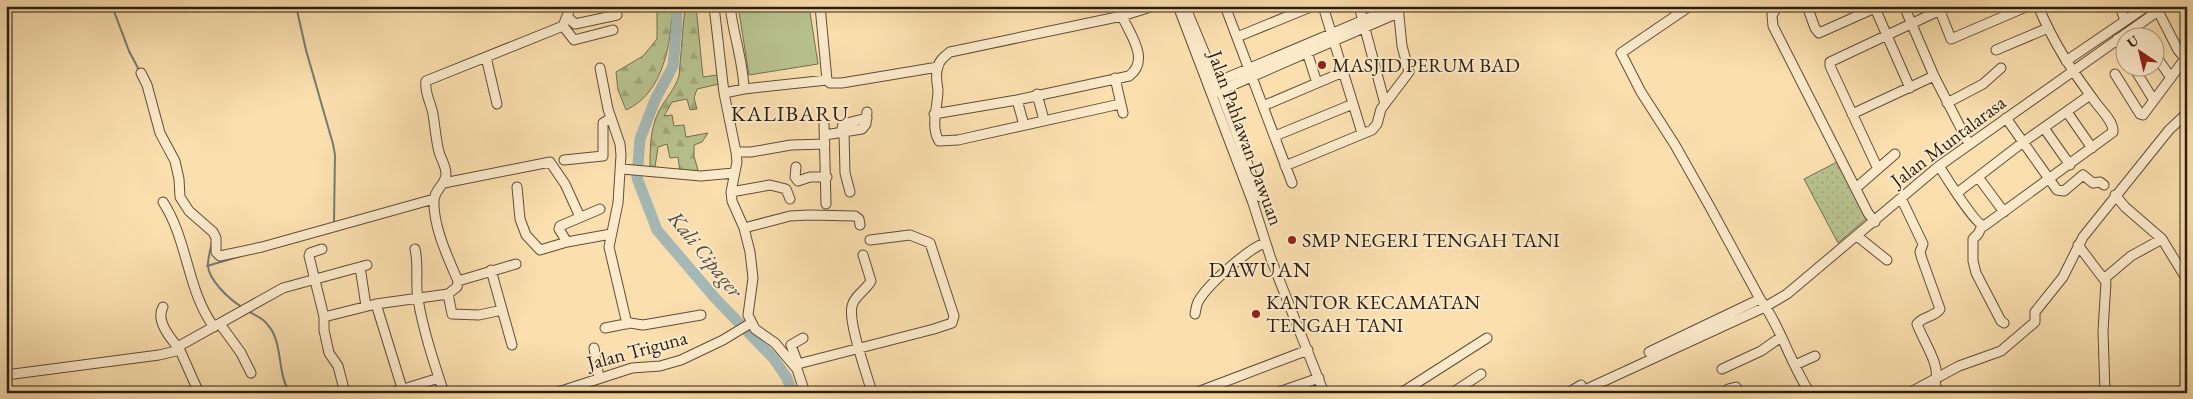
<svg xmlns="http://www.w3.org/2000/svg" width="2193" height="399" font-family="'EB Garamond',serif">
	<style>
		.grass { fill: url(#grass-dots); stroke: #727050 }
		.forest { fill: url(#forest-firs); stroke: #727050 }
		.garden { fill: #b8c38f; stroke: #727050 }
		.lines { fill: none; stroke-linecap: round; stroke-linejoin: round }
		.stream { stroke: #747b75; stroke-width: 2 }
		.river { stroke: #a5b9b7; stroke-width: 11 }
		.minor-casing { stroke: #5f4e38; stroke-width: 11 }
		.minor { stroke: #fceacb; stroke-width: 9 }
		.poi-dot { fill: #8f2418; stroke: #fceacb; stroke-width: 2 }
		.labels { text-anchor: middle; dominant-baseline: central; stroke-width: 4; stroke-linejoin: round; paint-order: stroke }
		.poi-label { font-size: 20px; fill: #2b1e11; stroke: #fceacb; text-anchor: start }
		.street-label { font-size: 20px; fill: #2b1e11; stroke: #fceacb }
		.water-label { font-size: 21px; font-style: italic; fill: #504c43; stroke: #fceacb }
		.quarter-label { font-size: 22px; letter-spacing: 1px; fill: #2b1e11; stroke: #fceacb }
	</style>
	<defs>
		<pattern id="grass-dots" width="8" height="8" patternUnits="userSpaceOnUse" patternTransform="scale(1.25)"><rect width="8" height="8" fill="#b8c38f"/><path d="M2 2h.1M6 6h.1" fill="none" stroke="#9ea77a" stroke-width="1.8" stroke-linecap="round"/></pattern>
		<pattern id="forest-firs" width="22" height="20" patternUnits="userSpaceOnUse" patternTransform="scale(1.25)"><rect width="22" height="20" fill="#b8c38f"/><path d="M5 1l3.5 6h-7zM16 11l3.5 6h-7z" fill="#9ea77a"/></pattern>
	</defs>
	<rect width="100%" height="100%" fill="#fbdfaf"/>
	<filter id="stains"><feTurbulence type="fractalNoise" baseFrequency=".004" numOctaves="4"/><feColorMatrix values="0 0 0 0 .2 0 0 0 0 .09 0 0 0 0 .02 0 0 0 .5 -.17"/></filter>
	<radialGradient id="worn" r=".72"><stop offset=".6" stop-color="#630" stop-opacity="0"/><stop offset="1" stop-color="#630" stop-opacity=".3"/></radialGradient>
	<path class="grass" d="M1839 161 1868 217 1838 243 1804 179Z"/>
	<path class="forest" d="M657 6H672C672 42 663 94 626 110L618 90 616 72 643 56 657 39Z
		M685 6H696L703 77 717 75 719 84 697 89 694 98 697 109 690 110 687 99 672 102 664 116 672 115 674 126 684 125 686 137 708 133 702 142 694 145V156L699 174 680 172 678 157 670 158 667 144 658 147 655 167 652 171 650 169C650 148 650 129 659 111 666 98 675 89 679 76Z"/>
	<path class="garden" d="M738 6H809L818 64 749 75Z"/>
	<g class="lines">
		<path class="stream" d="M112 6 129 51 140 72
			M296 6 306 50 333 144 335 155 334 222
			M178 202 184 210
			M212 241C211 249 208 257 208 264 207 279 230 300 242 307
			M207 266 241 256
			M248 311C254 315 263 318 267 324 284 342 276 372 290 393"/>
		<path class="river" d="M676 6 677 24 673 66 655 100 640 139 637 178 657 230 715 298 774 359 787 378 792 393"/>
		<g class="minor-casing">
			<path id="minor" d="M714 6 724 93 736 152 737 162 731 192 732 201 744 228 750 252 753 278 748 315 755 329 775 343 797 369 805 393
				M730 6C733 34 743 60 744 89
				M820 6 827 80
				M1178 6 1253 203 1271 259 1324 393
				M1185 6 1220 90 1260 197
				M1225 6 1292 183
				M1323 6 1362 133
				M1359 6 1385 104
				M1690 6 1621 53 1641 92 1675 145 1710 207 1760 299
				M1778 6 1772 15 1773 26 1868 213 1875 222
				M1807 6 1815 28 1819 33 1875 8
				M1874 6 1910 88
				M1904 6 1934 76 1969 144
				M1938 6 1951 39 2028 6
				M2120 6 2125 21
				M2156 7 2178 50 2187 61
				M567 16 575 24 617 15
				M563 26 574 40 613 30
				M1237 37 1313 6
				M2117 39 2126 54
				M1996 50 2048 28
				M1307 52 1317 83
				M2156 56 2171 78
				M486 57 497 104
				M2066 61 2147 6
				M600 68 608 109 620 144 621 155 618 203 609 247 627 324
				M2134 68 2153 99
				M141 73 147 85 160 133 175 161 179 179 180 197 189 211 213 232 216 238V252L220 256 262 247 434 199
				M2115 74 2140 114 2143 115 2187 56
				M1115 78 1123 113
				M1212 84 1397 6
				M1217 92 1398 13
				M724 93 744 89 827 80 830 83H842L938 67
				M1037 94 1044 120
				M1017 100 1024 125
				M1947 103 1983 84 2001 68
				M1120 104 958 140 939 141C930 126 938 106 938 90 937 83 935 74 938 67 939 60 945 56 950 52L1122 16 1154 6
				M1263 106 1343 72
				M2067 112 2092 148
				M934 114 1017 100 1129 76C1151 60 1129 33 1122 16
				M1852 114 1934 76
				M2006 118 2057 190 2064 191 2083 175 2093 183 2100 182 2104 185
				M824 124 826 204
				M2044 128 2070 165
				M841 133 843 124 867 118
				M844 133 845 173 850 192
				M825 135 862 129 866 124 867 112
				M1275 136 1353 104
				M736 152H751L791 145 825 144
				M564 160 603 156V123L611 118
				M1285 166 1372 130 1377 124 1381 109 1409 72 1402 46 1398 6
				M1939 166C1946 177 1975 224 1984 226L2113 132C2114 122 2102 111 2096 103 2071 69 2055 46 2038 6
				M796 167 795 177 798 181 810 177H827
				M622 169 701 176 734 173
				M1878 169 1830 66V62L1949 6
				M1978 177 2004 212
				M444 183 550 162 565 184 580 217
				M517 187 520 219 526 235 540 250 567 242 611 234
				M1856 188 1895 154
				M731 192 770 185 786 189 790 199
				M1957 193 2022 143 2090 95
				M2115 195 2125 207 2162 239 2187 280
				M1901 198 1923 244 1920 252 1922 259 1940 309C1935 317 1923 316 1917 324 1923 341 1942 366 1935 384L1939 393
				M163 202C188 240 187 291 214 327
				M1982 226 1978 234 1973 239V261L1976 273 2001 321 2004 323
				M744 228 790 216 809 215 855 216 859 219 860 225
				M1857 236 1887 260
				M567 242 559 229 560 226 600 209
				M2078 245 2106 282 2103 331 2105 393
				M322 249 310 253 309 256 324 317 376 304 448 294 457 287 458 281C448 258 433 226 434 201 434 189 446 185 446 174 446 166 441 159 439 152 436 140 435 127 433 114 431 103 424 92 426 81L563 26 571 6
				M415 249C419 266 415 282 418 299 423 330 434 363 444 393
				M863 255 871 281C866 290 854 296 852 306 848 323 867 374 872 393
				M360 267 366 306
				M491 270 512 345
				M2105 278 2131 256 2162 239
				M458 281 516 264
				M448 294 452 314 479 315 502 310
				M376 304 402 388
				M1195 314C1196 310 1196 306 1198 302 1206 286 1249 248 1265 243
				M324 317V330L329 353 338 366 345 393
				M220 324 241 353 251 373
				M605 328 630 323 643 325 655 323 701 315
				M594 348 599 378
				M1649 352 1760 299C1781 327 1790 363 1810 393
				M798 364 791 345 803 338
				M794 365 934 329 952 323 954 316 930 243 910 235 870 240
				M1795 365 1815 356
				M1722 369 1761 351 1781 337
				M6 375 159 355 180 350C171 339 155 321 163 307
				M1728 389 1736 387 1740 393
				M199 393 179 348 181 345 283 288 367 265
				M391 393 439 378
				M555 393 632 368 660 366 681 360 723 340 751 323
				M906 393 911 392
				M1195 393 1308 350
				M1276 393 1319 378
				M1401 393 1487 338
				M1452 393 1481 374
				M1568 393 1581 385
				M1578 393 1765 307 1787 294 1939 166 2158 11
				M1909 393 1959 366 2001 351 2035 322V312L2063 277 2083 237 2169 130 2187 113"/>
		</g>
		<use href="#minor" class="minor"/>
	</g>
	<g class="poi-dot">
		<circle cx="1322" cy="65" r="5"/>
		<circle cx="1292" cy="240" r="5"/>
		<circle cx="1256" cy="314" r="5"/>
	</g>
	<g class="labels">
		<g class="poi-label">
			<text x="1332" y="65">MASJID PERUM BAD</text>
			<text x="1302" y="240">SMP NEGERI TENGAH TANI</text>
			<text x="1266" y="302">KANTOR KECAMATAN<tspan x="1266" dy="23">TENGAH TANI</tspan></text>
		</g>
		<g class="street-label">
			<text transform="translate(1246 138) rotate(70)">Jalan Pahlawan Dawuan</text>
			<text transform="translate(1948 141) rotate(-37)">Jalan Muntalarasa</text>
			<text transform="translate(637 350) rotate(-15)">Jalan Triguna</text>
		</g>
		<g class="water-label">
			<text transform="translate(706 254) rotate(51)">Kali Cipager</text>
		</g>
		<g class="quarter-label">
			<text x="790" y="113">KALIBARU</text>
			<text x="1260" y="269">DAWUAN</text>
		</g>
	</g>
	<rect width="2193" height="399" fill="none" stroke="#fbdfaf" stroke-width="25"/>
	<rect x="8" y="8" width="2178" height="384" fill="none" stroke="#2b1e11" stroke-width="2.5"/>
	<rect x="12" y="12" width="2168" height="374" fill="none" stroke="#2b1e11"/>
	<g transform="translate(2140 52) rotate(325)"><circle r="24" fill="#fceacb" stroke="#a89881"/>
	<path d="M0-4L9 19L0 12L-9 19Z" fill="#8f2418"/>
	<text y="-8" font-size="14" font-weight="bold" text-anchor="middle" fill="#2b1e11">U</text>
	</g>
	<rect width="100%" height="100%" filter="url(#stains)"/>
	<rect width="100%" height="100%" fill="url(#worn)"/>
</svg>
